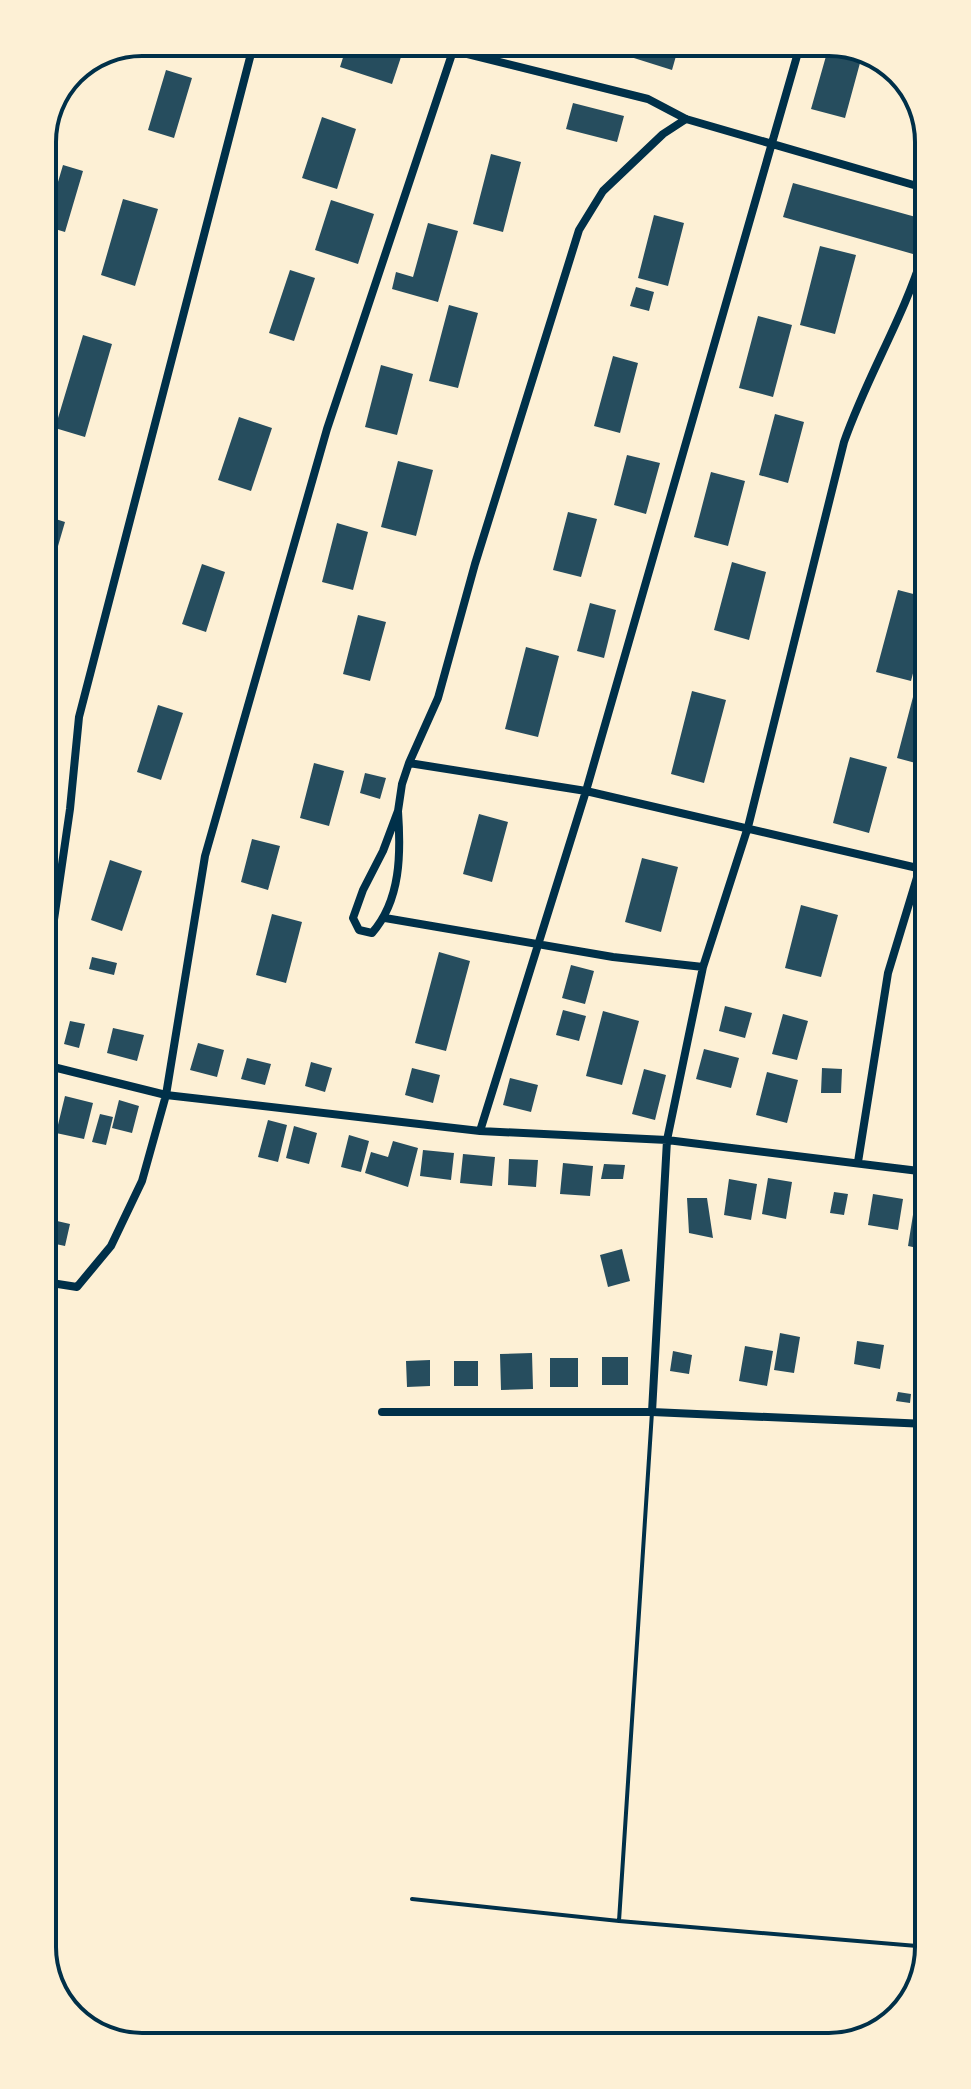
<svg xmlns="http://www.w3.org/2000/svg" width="971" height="2089" font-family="'Noto Sans',sans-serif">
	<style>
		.building { fill: #264d5e }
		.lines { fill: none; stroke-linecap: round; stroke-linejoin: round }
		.service { stroke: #003049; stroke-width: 4 }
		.minor { stroke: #003049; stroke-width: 8 }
		.rim { fill: none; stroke: #003049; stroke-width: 4 }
	</style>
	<rect width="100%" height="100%" fill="#fdf0d5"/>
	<path class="building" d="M348 42H366L402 54 392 84 340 67Z
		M583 42H680L672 70Z
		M830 42 863 52 845 118 811 109Z
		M166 70 192 78 174 138 148 130Z
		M573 103 624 116 617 142 566 129Z
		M322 117 356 129 337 189 302 178Z
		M491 154 521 162 503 232 473 224Z
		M63 165 83 171 65 232 45 226Z
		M793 183 923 219 913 254 783 217Z
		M123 199 158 209 135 286 101 275Z
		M331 200 374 214 358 264 315 250Z
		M654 215 684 223 668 286 638 278Z
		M428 223 458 231 438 302 392 289 396 272 413 277Z
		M820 246 856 255 835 334 800 325Z
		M290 270 315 278 294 341 269 333Z
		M636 287 654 292 649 311 630 306Z
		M449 305 478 313 458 388 429 381Z
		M758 316 792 325 773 397 739 388Z
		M83 335 112 344 85 437 55 428Z
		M613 356 638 363 620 433 594 426Z
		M381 365 413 374 397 435 365 427Z
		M775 414 804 422 788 483 759 475Z
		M239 417 272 428 251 491 218 480Z
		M627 455 660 463 646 514 614 505Z
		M398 461 433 470 416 536 381 527Z
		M711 472 745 481 728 546 694 537Z
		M568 512 597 519 581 577 553 570Z
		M43 515 65 522 47 584 43 583Z
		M337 523 368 532 353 590 322 582Z
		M732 562 766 572 749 640 714 630Z
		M202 564 225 572 206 632 182 624Z
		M898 590 925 597V627L911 681 876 672Z
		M590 603 616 610 604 658 577 651Z
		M358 615 386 622 370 681 343 674Z
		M526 647 559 656 538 737 505 729Z
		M692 691 726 700 704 783 671 774Z
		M913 697 925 700V755L923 765 897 758Z
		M158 705 183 713 161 780 137 772Z
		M850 757 887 767 869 833 833 823Z
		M314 763 344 771 329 826 300 818Z
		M365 773 386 778 380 799 360 793Z
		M479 814 508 822 492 882 463 874Z
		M252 839 280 846 268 890 241 882Z
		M642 858 678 867 661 932 625 922Z
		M110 860 142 871 122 931 91 920Z
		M801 905 838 915 821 977 785 968Z
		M272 914 302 922 286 983 256 975Z
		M439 952 470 961 446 1051 415 1043Z
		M92 957 117 963 114 975 89 969Z
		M571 965 594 971 585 1004 562 998Z
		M725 1006 752 1013 745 1038 719 1031Z
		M563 1010 586 1016 579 1041 556 1035Z
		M603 1011 639 1021 622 1085 586 1076Z
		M783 1014 808 1021 797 1060 772 1054Z
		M70 1021 85 1024 79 1048 64 1044Z
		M113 1028 144 1035 137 1061 107 1053Z
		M198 1043 224 1050 217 1077 190 1070Z
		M704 1049 739 1058 731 1088 696 1079Z
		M247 1058 271 1064 265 1085 241 1079Z
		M311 1062 332 1068 325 1092 305 1086Z
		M412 1068 440 1075 433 1103 405 1095Z
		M822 1068 842 1069 841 1093H821Z
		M644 1069 666 1075 655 1120 632 1114Z
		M767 1072 798 1080 787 1123 756 1115Z
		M510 1078 538 1085 531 1112 503 1105Z
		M65 1096 93 1103 84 1139 56 1133Z
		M119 1100 139 1106 132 1133 112 1128Z
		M100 1114 113 1117 106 1145 92 1142Z
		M268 1120 287 1125 278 1162 258 1157Z
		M294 1126 317 1133 309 1164 286 1158Z
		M349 1135 369 1141 361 1172 341 1167Z
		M393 1141 418 1148 408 1187 365 1173 371 1152 388 1157Z
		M423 1150 454 1153 451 1180 420 1176Z
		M463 1154 495 1157 492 1186 460 1183Z
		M509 1159 538 1160 536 1187 508 1185Z
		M563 1163 593 1166 590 1196 560 1194Z
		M604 1164 625 1165 623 1179H601Z
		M768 1178 792 1182 786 1219 762 1214Z
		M729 1179 757 1184 751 1220 724 1215Z
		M834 1192 848 1194 844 1215 830 1213Z
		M873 1194 903 1199 898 1230 868 1225Z
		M916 1196 927 1198V1250L908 1246Z
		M687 1198H707L713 1238 689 1233Z
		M57 1221 70 1224 65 1246 51 1243Z
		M622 1249 630 1281 608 1287 600 1255Z
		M780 1333 800 1337 794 1373 774 1370Z
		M857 1341 884 1345 880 1369 854 1364Z
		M745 1346 773 1351 767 1386 739 1381Z
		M673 1351 692 1355 689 1374 670 1371Z
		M532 1353 533 1389 501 1390 500 1354Z
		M602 1357H628V1385H602Z
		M550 1358H578V1387H550Z
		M430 1360V1386L407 1387 406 1361Z
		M454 1361H478V1386H454Z
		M923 1384 927 1385V1408L920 1406Z
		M898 1392 911 1394 910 1403 896 1401Z"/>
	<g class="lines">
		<path class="service" d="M412 1899 619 1921 929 1947
			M619 1921 652 1412"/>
		<path class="minor" d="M419 42 648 99 686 119 924 188
			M42 156 57 103
			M409 763 586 791 926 870
			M398 811C401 853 401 900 372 933L359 930 353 918 363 890 383 851 398 811 402 784 409 763 438 698 475 564 579 230 603 191 663 134 686 119
			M385 918 613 957 703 967
			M45 982 70 809 79 717 254 42
			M45 1065 166 1095 480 1131 667 1140 927 1172
			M480 1131 586 791 801 42
			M858 1162 888 973 926 848
			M45 1282 77 1287 111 1246 142 1181 166 1095 205 856 327 429 453 51
			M382 1412H652L927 1424
			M652 1412 667 1140 703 967 748 827 844 442C867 376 904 317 924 251"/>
	</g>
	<path d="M0 0H971V2089H0ZM142 56H829A86 86 0 0 1 915 142V1947A86 86 0 0 1 829 2033H142A86 86 0 0 1 56 1947V142A86 86 0 0 1 142 56Z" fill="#fdf0d5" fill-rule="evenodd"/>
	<path class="rim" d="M142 56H829A86 86 0 0 1 915 142V1947A86 86 0 0 1 829 2033H142A86 86 0 0 1 56 1947V142A86 86 0 0 1 142 56Z"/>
</svg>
